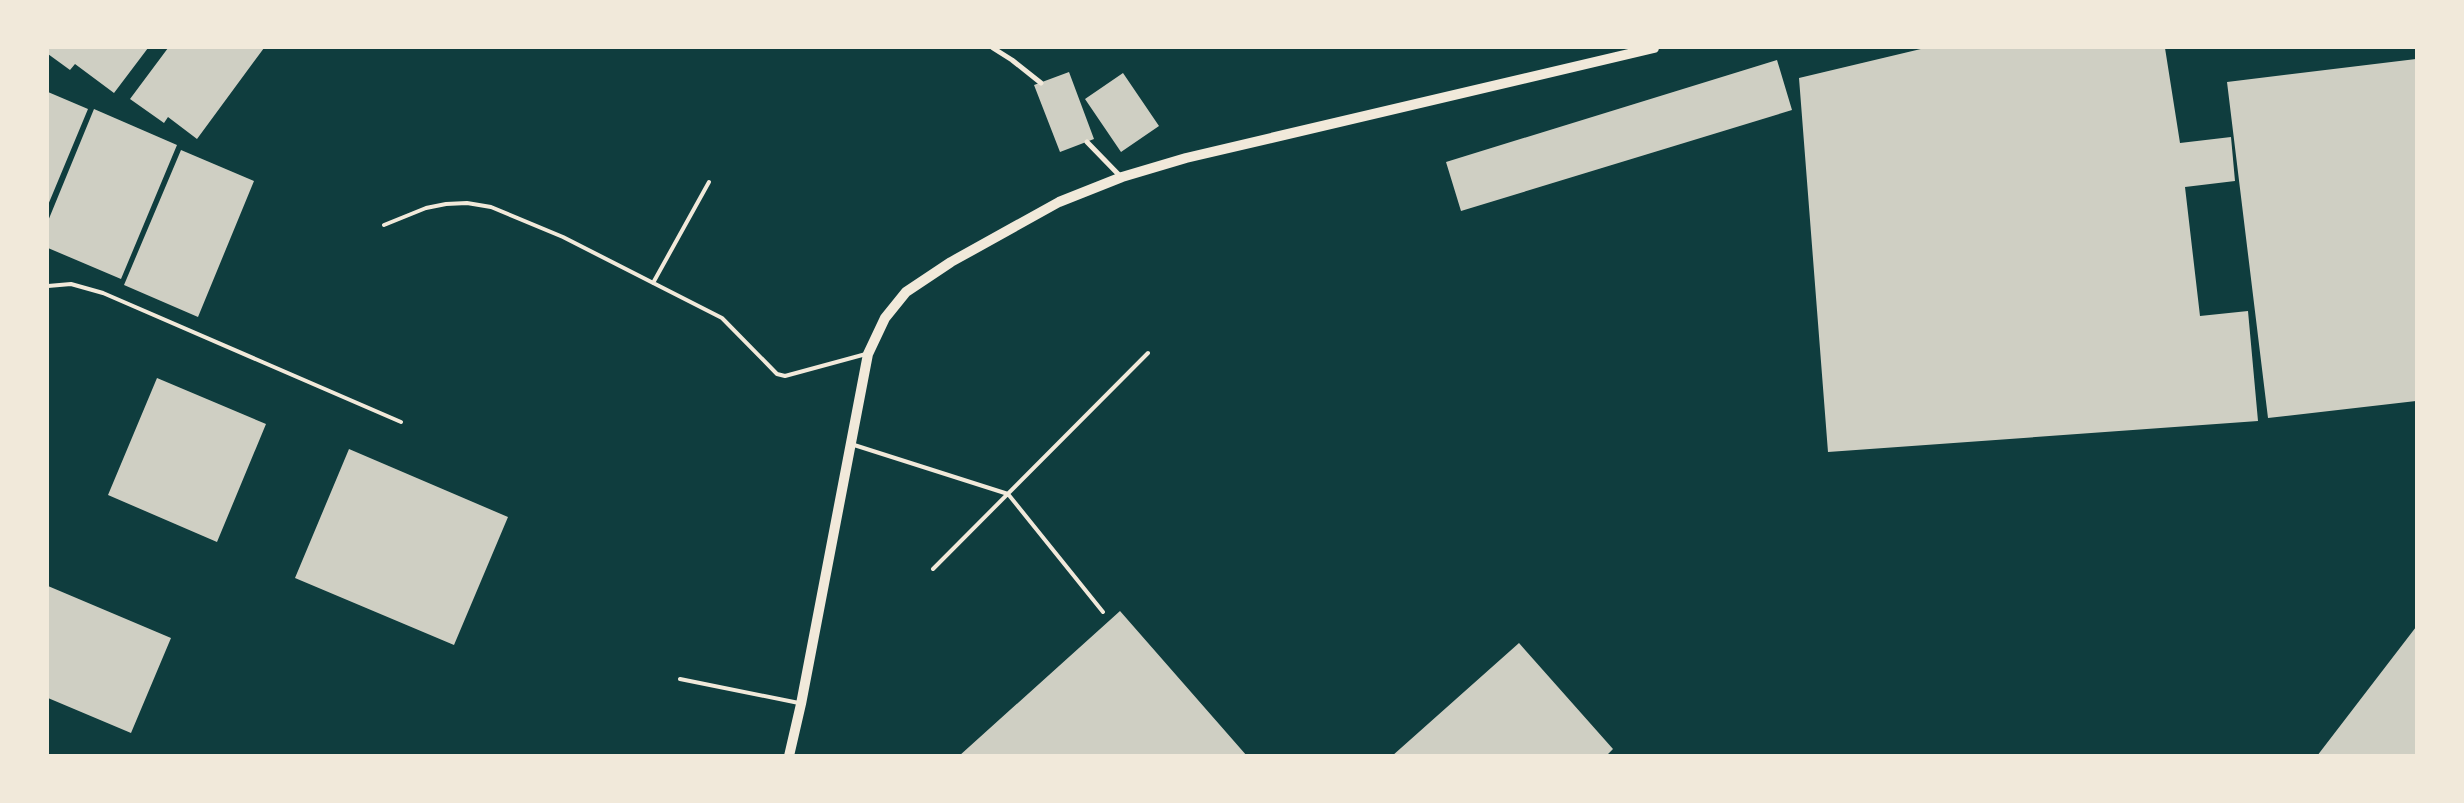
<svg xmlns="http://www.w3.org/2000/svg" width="2464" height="803" font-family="'Playfair Display',serif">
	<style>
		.building { fill: #cfcfc3 }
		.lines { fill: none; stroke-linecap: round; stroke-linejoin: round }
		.service { stroke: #f1e9da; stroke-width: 4 }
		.minor { stroke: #f1e9da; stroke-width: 5 }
		.secondary { stroke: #f1e9da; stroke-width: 10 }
	</style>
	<rect width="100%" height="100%" fill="#0f3d3e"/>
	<path class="building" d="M49 48H148L114 93 75 64 70 70 48 54Z
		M168 48H264L197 139 168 117 164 123 130 99Z
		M1925 48H2165L2180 143 2231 137 2235 181 2185 187 2200 316 2248 311 2258 421 1828 452 1799 78Z
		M2416 59V401L2268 418 2227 82Z
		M1777 60 1792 110 1461 211 1446 162Z
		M1069 72 1094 139 1060 152 1034 85Z
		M1123 73 1159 126 1121 152 1085 99Z
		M48 92 88 109 48 205Z
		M94 109 177 145 121 279 48 248V221Z
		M181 150 254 181 198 317 124 285Z
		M157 378 266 424 217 542 108 495Z
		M349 449 508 517 454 645 295 578Z
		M48 586 171 638 131 733 48 698Z
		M1120 611 1247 756H959Z
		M2416 627V756H2317Z
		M1519 643 1613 749 1606 756H1392Z"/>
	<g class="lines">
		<path class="service" d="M384 225 426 208 446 204 467 203 491 207 563 237 722 318 777 374 785 376 866 354
			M653 283 709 182
			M48 286 71 284 103 293 401 422
			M851 444 1008 494 1103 612
			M933 569 1148 353
			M680 679 799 703"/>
		<path class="minor" d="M993 48 1012 60 1041 83
			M1087 142 1121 177"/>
		<path class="secondary" d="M789 756 801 704 868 354 885 318 906 292 951 262 1059 202 1122 177 1186 158 1654 48"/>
	</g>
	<rect width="2464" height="803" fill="none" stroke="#f1e9da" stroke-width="98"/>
</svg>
